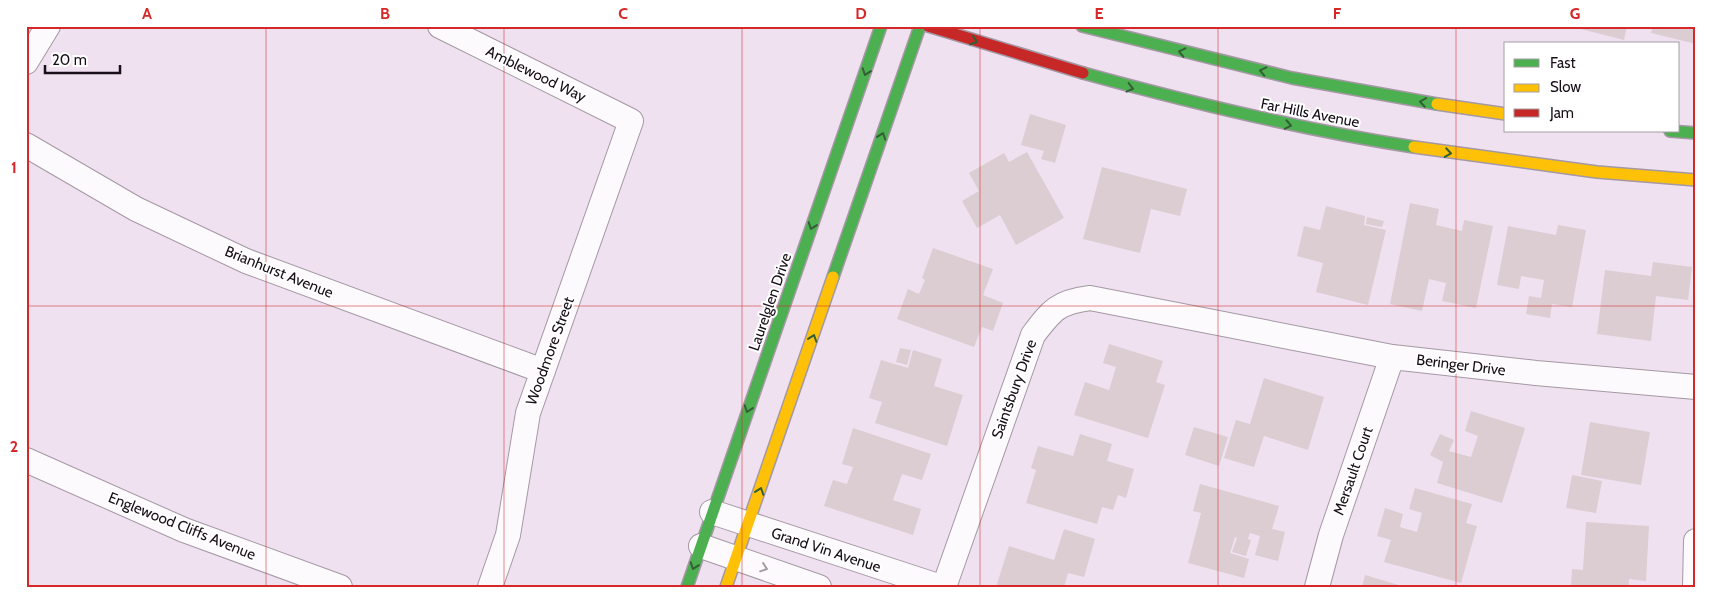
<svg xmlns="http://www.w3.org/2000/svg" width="1722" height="613" font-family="Cabin,sans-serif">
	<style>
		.building { fill: #dbcdd2 }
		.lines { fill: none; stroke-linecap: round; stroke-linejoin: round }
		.street-casing { stroke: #a498a4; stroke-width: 26 }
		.fast-casing { stroke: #a498a4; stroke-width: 14 }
		.slow-casing { stroke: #a498a4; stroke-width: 14 }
		.jam-casing { stroke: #a498a4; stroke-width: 14 }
		.street { stroke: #fdfafd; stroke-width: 24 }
		.fast { stroke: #4caf50; stroke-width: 11 }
		.slow { stroke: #ffc107; stroke-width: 11 }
		.jam { stroke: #c62828; stroke-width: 11 }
		.oneway { stroke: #325f34 }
		.oneway2 { stroke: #a19ca1 }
		.grid { fill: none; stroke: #d62828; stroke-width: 1; stroke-opacity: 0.55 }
		.labels { text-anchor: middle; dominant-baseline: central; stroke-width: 4; stroke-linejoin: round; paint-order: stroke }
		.street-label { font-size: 15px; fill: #180f18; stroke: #fff }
		.neatline { fill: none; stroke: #d62828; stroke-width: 2 }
		.grid-label { font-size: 16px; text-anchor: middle; font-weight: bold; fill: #d62828 }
	</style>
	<rect width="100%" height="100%" fill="#f0e1f0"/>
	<path class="building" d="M1569 26H1627L1624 40Z
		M1653 26H1696V44L1651 33Z
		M1030 114 1066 125 1055 163 1041 159 1044 151 1021 145Z
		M1027 152 1064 218 1016 245 1000 215 977 228 962 201 979 191 969 173 1004 153 1009 162Z
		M1102 167 1187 189 1180 216 1151 209 1140 253 1083 239Z
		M1410 203 1439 209 1436 225 1462 231 1464 220 1493 226 1476 308 1442 301 1446 283 1429 279 1422 311 1390 304Z
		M1326 206 1365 216 1364 225 1386 230 1368 305 1316 292 1323 263 1297 256 1304 226 1320 230Z
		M1367 217 1384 221 1382 227 1366 224Z
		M1558 225 1586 230 1572 307 1552 304 1550 318 1526 314 1529 296 1541 298 1544 280 1521 276 1519 289 1497 285 1508 226 1556 235Z
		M933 248 993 269 983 295 1003 303 993 331 982 327 974 347 897 319 908 289 919 294 925 280 922 278Z
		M1653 262 1692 267 1688 300 1656 296 1651 341 1597 334 1605 270 1651 276Z
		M1109 344 1163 361 1156 382 1165 385 1148 438 1074 415 1085 382 1109 390 1116 367 1103 363Z
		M900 348 911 350 907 365 896 362Z
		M913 350 942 359 934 386 963 395 947 446 875 423 882 402 869 398 881 360 908 368Z
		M1264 378 1324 397 1308 450 1264 436 1254 467 1224 458 1236 420 1250 424Z
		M1471 411 1525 428 1502 503 1437 483 1443 462 1430 455 1440 434 1454 440 1449 451 1471 457 1478 436 1465 431Z
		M1590 422 1650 432 1641 485 1581 475Z
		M1194 427 1228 437 1219 466 1185 455Z
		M853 428 931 454 922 480 902 474 893 500 921 509 913 535 824 506 833 480 847 484 853 467 842 464Z
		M1080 434 1112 444 1107 461 1134 469 1126 498 1118 495 1113 510 1102 507 1097 524 1026 503 1036 470 1031 468 1038 446 1073 456Z
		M1572 475 1602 481 1596 513 1566 508Z
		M1200 484 1279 506 1272 529 1285 532 1278 561 1255 555 1260 536 1250 533 1248 539 1251 540 1246 556 1232 552 1237 538 1235 537 1230 553 1249 559 1244 578 1188 563 1201 513 1193 511Z
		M1415 488 1472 504 1466 523 1477 526 1461 583 1384 562 1391 540 1377 536 1385 508 1403 514 1400 527 1417 532 1422 513 1409 509Z
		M1586 522 1649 526 1646 581 1629 579V587H1571L1572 569 1583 570Z
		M1064 529 1095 539 1084 577 1068 573 1064 587H996L1009 546 1054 560Z
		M1365 575 1402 586V587H1362Z"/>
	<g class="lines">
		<g class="street-casing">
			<path id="street" d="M440 26 631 121 528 413 508 535 490 587
				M26 62 48 26
				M26 145 136 209 246 261 543 371
				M26 460 184 530 340 587
				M712 512 941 587
				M701 546 819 587
				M944 587 1033 335C1052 310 1058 302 1090 298L1392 357 1536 373 1696 387
				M1317 587 1331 535 1392 357
				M1695 587 1696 541"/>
		</g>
		<g class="fast-casing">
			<path id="fast" d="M1082 26 1292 78 1437 104
				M1083 73C1192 103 1303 130 1414 147
				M1670 131 1696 133
				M833 277 920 26
				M687 587 881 26"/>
		</g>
		<g class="slow-casing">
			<path id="slow" d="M1437 104 1506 114
				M1414 147 1597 172 1696 180
				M726 587 833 277"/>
		</g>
		<g class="jam-casing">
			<path id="jam" d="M928 26 1083 73"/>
		</g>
		<use href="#street" class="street"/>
		<use href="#fast" class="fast"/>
		<use href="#slow" class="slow"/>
		<use href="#jam" class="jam"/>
	</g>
	<defs><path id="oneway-chevron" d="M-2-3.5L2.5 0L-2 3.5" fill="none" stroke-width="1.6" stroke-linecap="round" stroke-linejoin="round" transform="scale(1.25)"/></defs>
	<g class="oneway">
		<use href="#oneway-chevron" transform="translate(974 41) rotate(18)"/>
		<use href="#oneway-chevron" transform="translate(1182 52) rotate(-167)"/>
		<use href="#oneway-chevron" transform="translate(1263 71) rotate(-167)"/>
		<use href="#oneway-chevron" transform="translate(866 72) rotate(109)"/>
		<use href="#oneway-chevron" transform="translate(1130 88) rotate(14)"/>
		<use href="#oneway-chevron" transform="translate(1423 102) rotate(-171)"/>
		<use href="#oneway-chevron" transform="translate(1288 125) rotate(11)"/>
		<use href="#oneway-chevron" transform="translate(882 136) rotate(-71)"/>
		<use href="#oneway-chevron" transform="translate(1448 153) rotate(9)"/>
		<use href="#oneway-chevron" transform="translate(812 226) rotate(109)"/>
		<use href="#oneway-chevron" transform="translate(813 338) rotate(-71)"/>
		<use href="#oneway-chevron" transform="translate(748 409) rotate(109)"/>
		<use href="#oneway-chevron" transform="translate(760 491) rotate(-71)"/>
		<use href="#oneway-chevron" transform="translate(694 566) rotate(109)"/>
	</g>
	<use class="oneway2" href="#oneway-chevron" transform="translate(764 568) rotate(19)"/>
	<path class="grid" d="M266 26V587M504 26V587M742 26V587M980 26V587M1218 26V587M1456 26V587M26 306H1696"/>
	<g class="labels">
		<g class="street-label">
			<text transform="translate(536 74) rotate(26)">Amblewood Way</text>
			<text transform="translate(1310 113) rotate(11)">Far Hills Avenue</text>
			<text transform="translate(279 272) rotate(22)">Brianhurst Avenue</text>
			<text transform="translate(770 302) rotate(-71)">Laurelglen Drive</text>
			<text transform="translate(550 351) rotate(-70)">Woodmore Street</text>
			<text transform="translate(1461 365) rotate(7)">Beringer Drive</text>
			<text transform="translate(1014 389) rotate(-70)">Saintsbury Drive</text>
			<text transform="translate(1353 471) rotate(-71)">Mersault Court</text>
			<text transform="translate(182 526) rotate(22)">Englewood Cliffs Avenue</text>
			<text transform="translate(826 550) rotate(18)">Grand Vin Avenue</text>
		</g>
	</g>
	<rect width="1722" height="613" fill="none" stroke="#ffffff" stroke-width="55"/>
	<rect x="1504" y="42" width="175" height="90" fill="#ffffff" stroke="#a39fa3"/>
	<rect x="1514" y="59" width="25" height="8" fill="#4caf50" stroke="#a39fa3"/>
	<text x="1550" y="68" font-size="15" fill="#180f18">Fast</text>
	<rect x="1514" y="84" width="25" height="8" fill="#ffc107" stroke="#a39fa3"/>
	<text x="1550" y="92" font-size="15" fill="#180f18">Slow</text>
	<rect x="1514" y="109" width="25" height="8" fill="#c62828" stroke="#a39fa3"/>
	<text x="1550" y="118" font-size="15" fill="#180f18">Jam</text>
	<path d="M45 65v8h75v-8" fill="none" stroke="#180f18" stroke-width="2.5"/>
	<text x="52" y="65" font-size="15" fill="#180f18" stroke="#ffffff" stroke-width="4" paint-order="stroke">20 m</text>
	<rect x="28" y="28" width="1666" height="558" class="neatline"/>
	<g class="grid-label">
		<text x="147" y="19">A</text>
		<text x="385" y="19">B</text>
		<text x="623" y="19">C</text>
		<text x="861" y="19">D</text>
		<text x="1099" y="19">E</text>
		<text x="1337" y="19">F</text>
		<text x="1575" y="19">G</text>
		<text x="14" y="173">1</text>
		<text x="14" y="452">2</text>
	</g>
</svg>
